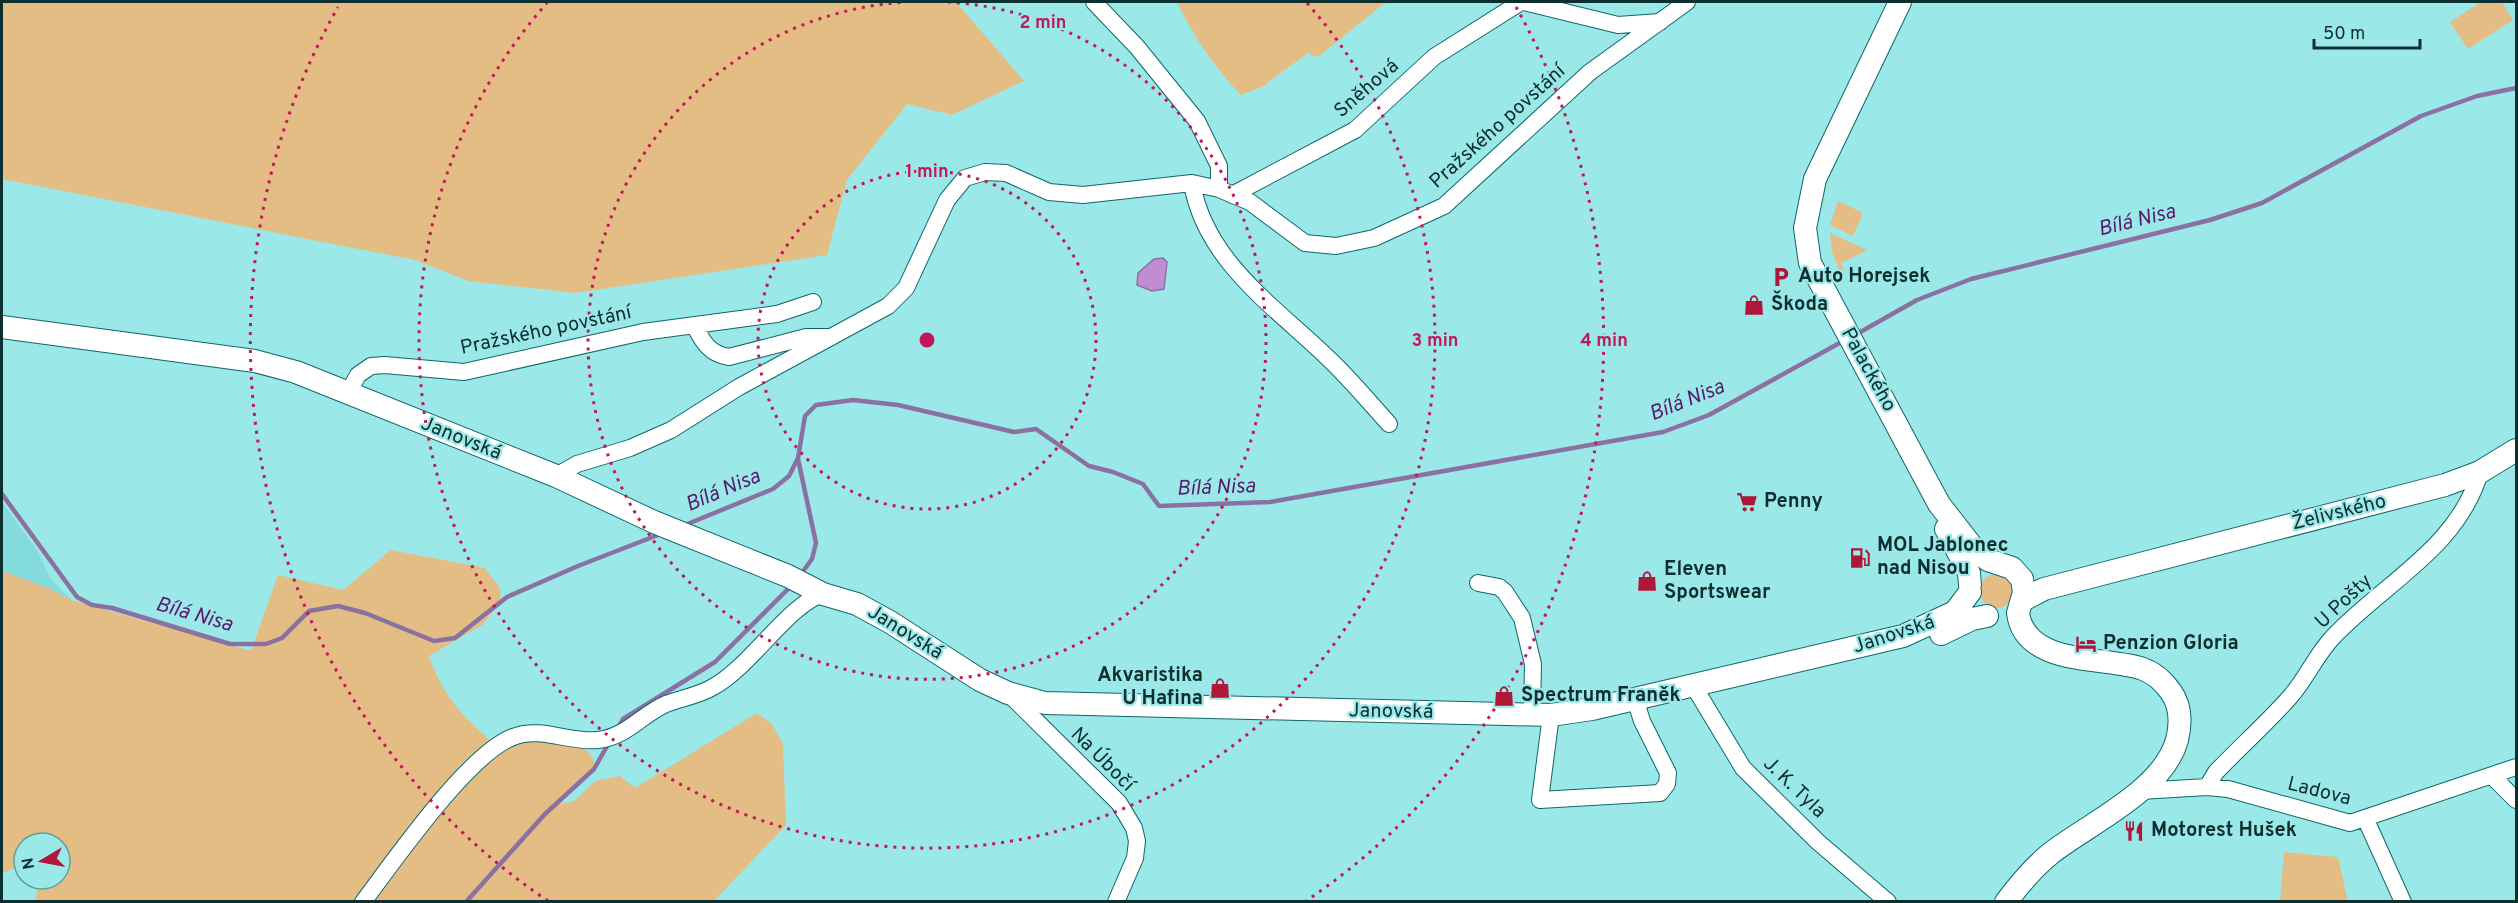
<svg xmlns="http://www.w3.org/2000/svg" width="2518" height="903" font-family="Overpass,sans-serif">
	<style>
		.built { fill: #83dbdc }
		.green { fill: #e4bd85 }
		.water { fill: #c08dd2; stroke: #8b71a1; stroke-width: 1.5 }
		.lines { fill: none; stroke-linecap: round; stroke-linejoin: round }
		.stream { stroke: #8b71a1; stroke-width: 4.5 }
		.street-casing { stroke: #0d6769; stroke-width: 18 }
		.secondary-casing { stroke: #0d6769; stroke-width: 24 }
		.street { stroke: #fff; stroke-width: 16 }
		.secondary { stroke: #fff; stroke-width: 22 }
		.ring { fill: none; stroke: #c2185b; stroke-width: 3; stroke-dasharray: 3 6 }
		.labels { text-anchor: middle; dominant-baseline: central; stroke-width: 4.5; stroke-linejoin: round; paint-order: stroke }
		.street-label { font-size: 20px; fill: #0e2f2f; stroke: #9be8e9 }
		.poi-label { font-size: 20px; font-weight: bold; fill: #0e2f2f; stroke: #9be8e9; text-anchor: start }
		.water-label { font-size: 21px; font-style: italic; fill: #591a6d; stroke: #9be8e9 }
		.centre { fill: #c2185b; stroke: #9be8e9; stroke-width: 3 }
		.ring-label { font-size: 18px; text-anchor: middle; font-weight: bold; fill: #c2185b; stroke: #9be8e9; stroke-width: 4.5; stroke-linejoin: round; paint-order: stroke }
	</style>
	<rect width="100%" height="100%" fill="#9be8e9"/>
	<path class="built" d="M2 502 38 552 50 578 71 600 51 589 2 571Z"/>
	<path class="green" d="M2 2H956L1024 81 952 115 907 104 847 180 827 255 575 293 468 281 415 260 2 179Z
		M1177 2H1386L1318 57 1308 53 1262 87 1241 95C1215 68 1193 36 1177 2Z
		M2481 2H2502L2513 20 2468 49 2450 22Z
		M1838 201 1863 213 1853 236 1830 225Z
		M1830 233 1867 250 1841 263 1844 270 1840 272 1832 252Z
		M391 550 485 568 500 588 501 602 482 625 429 656C445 702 468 721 503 752 528 732 556 743 585 748L594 760V766L555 805 574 801 595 781 620 776 635 788 757 713 772 724 783 744 786 825 714 901H35L40 879H60V843H24V865L2 873V571L51 589 71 600 251 651 278 575 343 590Z
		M1980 591a17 17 0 1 1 34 0a17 17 0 1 1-34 0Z
		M2284 852 2338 857 2348 901H2280Z"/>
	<path class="water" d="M1163 258 1167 262 1164 289 1152 291 1137 285 1138 273 1154 259Z"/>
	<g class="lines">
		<path class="stream" d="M1855 335 1917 300 1971 279 2210 220 2262 203 2421 116 2477 96 2516 88
			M798 459 816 543 812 559 801 574
			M2 494 77 597 92 605 112 608 230 644H266L282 638 309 611 338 606 365 613 434 641 455 638 507 597 578 566 663 533
			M685 525 773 489 789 476 798 458 805 416 816 405 853 400 898 405 1014 432 1036 429 1089 466 1113 472 1143 484 1159 506 1270 502 1663 432 1709 415 1845 340
			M619 726 623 719 715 662 792 585
			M466 902 545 814 594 769 610 741"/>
		<g class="street-casing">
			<path id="street" d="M1094 2 1137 47 1197 121 1219 166V189
				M1524 2 1618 25 1660 22
				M1192 183C1205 262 1277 308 1330 360 1351 380 1370 403 1389 424
				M1232 195 1355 130 1434 57 1521 2
				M694 325C703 342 709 354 729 357L806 337H831
				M348 393 358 375 371 366 385 365 464 372 643 332 777 314 813 302
				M556 476 577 464 630 448 671 430 739 387 888 306 906 288 947 200 965 178 985 172 1006 173 1049 192 1083 195 1192 183 1219 189 1250 202 1305 243 1336 246 1374 238 1444 206 1590 72 1687 2
				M1478 583 1499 587 1505 592 1522 618 1533 664 1532 716
				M1693 685 1743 768 1818 842 1888 902
				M1009 694 1119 803 1134 828 1137 841 1135 858 1116 902
				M1551 715 1540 800 1660 793 1667 784 1668 773 1642 721 1635 699
				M2492 776 2516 800
				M2207 787 2216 772C2240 747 2267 723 2290 697 2306 679 2316 655 2333 637 2384 583 2458 548 2480 472
				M2140 791 2207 787 2228 789 2350 823 2516 767
				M2366 820 2403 902
				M363 902C394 861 468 754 513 737 541 726 569 743 598 740 626 737 641 715 666 704 681 698 698 696 713 687 750 667 790 603 823 594"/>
		</g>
		<g class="secondary-casing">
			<path id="secondary" d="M1900 2 1815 179 1805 228 1810 263 1939 504 1974 549 1988 560 2012 568 2022 579 2024 592 2018 613C2025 667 2106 656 2143 669 2154 673 2164 682 2171 692 2181 706 2181 724 2177 740 2163 791 2088 824 2050 854 2034 867 2018 886 2006 902
				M2 327 255 361 296 372 556 476 654 522 788 576 823 594 857 604 890 622 980 680 1008 693 1045 703 1551 715 1592 709 1903 636 1955 612 1970 592
				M1946 529 1969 573 1970 585
				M2023 600 2044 589 2445 485 2480 472 2516 450
				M1941 634 1972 619 1987 616"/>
		</g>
		<use href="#street" class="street"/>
		<use href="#secondary" class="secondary"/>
	</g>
	<g class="ring">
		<circle cx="927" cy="340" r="169"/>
		<path d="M948 2A339 339 0 1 1 906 2"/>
		<path d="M1307 3A508 508 0 1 1 547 3"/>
		<path d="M548 901A677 677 0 0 1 338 7M1516 7A677 677 0 0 1 1306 901"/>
	</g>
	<defs>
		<g id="parking-bare" transform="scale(1.62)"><path d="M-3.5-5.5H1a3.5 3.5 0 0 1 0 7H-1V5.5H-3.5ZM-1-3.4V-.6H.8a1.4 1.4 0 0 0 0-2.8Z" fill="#ad1839" stroke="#9be8e9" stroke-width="2.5" paint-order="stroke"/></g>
		<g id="shop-bare" transform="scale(1.62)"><path d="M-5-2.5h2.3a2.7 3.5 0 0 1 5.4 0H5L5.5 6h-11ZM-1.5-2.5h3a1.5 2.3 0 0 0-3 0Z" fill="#ad1839" stroke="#9be8e9" stroke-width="2.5" paint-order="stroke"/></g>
		<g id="supermarket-bare" transform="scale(1.62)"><path d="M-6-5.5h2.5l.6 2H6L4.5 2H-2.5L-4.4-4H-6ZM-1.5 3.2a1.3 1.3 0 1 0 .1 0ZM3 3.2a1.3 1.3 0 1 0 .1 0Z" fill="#ad1839" stroke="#9be8e9" stroke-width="2.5" paint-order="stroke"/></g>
		<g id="fuel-bare" transform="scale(1.62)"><path d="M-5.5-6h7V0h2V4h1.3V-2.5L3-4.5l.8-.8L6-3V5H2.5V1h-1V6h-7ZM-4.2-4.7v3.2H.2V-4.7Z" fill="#ad1839" stroke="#9be8e9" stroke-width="2.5" paint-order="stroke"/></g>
		<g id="hotel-bare" transform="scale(1.62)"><path d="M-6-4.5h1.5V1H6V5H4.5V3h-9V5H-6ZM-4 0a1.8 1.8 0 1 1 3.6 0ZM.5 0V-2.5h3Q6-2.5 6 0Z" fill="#ad1839" stroke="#9be8e9" stroke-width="2.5" paint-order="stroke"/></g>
		<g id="restaurant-bare" transform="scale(1.62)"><path d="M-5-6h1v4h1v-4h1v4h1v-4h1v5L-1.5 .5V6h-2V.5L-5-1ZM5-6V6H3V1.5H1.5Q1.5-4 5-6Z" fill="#ad1839" stroke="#9be8e9" stroke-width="2.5" paint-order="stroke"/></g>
	</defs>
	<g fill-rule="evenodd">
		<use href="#parking-bare" x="1781" y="277"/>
		<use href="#shop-bare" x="1754" y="305"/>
		<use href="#supermarket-bare" x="1747" y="502"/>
		<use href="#fuel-bare" x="1860" y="558"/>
		<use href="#shop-bare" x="1647" y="581"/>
		<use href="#hotel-bare" x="2086" y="644"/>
		<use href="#shop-bare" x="1220" y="688"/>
		<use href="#shop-bare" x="1504" y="696"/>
		<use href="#restaurant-bare" x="2134" y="831"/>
	</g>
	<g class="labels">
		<g class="street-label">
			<text transform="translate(1367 89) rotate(-41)">Sněhová</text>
			<text transform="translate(1498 127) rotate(-42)">Pražského povstání</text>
			<text transform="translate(546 331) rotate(-12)">Pražského povstání</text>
			<text transform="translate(1868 370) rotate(61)">Palackého</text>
			<text transform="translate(461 439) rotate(22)">Janovská</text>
			<text transform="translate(2339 513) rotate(-14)">Želivského</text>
			<text transform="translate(2344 602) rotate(-43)">U Pošty</text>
			<text transform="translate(905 633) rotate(32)">Janovská</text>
			<text transform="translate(1894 635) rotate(-18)">Janovská</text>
			<text transform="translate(1391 712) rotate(1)">Janovská</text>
			<text transform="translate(1102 760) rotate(45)">Na Úbočí</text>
			<text transform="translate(1794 788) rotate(44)">J. K. Tyla</text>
			<text transform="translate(2319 792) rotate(14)">Ladova</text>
		</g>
		<g class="poi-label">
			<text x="1798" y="277">Auto Horejsek</text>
			<text x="1771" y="305">Škoda</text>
			<text x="1764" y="502">Penny</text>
			<text x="1877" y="546">MOL Jablonec<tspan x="1877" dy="23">nad Nisou</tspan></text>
			<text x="1664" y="570">Eleven<tspan x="1664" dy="23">Sportswear</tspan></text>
			<text x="2103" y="644">Penzion Gloria</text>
			<text x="1203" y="676" text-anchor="end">Akvaristika<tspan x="1203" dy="23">U Hafina</tspan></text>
			<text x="1521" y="696">Spectrum Franěk</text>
			<text x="2151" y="831">Motorest Hušek</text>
		</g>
		<g class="water-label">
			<text transform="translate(2137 221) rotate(-14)">Bílá Nisa</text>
			<text transform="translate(1687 401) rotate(-22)">Bílá Nisa</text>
			<text transform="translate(1216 488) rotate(-2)">Bílá Nisa</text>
			<text transform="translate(723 491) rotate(-23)">Bílá Nisa</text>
			<text transform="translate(194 615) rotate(16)">Bílá Nisa</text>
		</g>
	</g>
	<circle cx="927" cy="340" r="9" class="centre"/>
	<g class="ring-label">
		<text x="1043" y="28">2 min</text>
		<text x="927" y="177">1 min</text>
		<text x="1435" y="346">3 min</text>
		<text x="1604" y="346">4 min</text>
	</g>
	<rect width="2518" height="903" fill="none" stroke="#0e2f2f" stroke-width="6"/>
	<g transform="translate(42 861) rotate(260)"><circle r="28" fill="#9be8e9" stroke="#639e9f" stroke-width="1.5"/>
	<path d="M0-4.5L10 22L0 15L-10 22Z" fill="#ad1839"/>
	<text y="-9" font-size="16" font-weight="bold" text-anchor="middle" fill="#0e2f2f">N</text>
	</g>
	<path d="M2314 39v9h106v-9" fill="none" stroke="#0e2f2f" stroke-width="3"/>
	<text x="2323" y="39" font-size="18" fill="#0e2f2f" stroke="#9be8e9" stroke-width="4.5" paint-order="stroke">50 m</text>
</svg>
